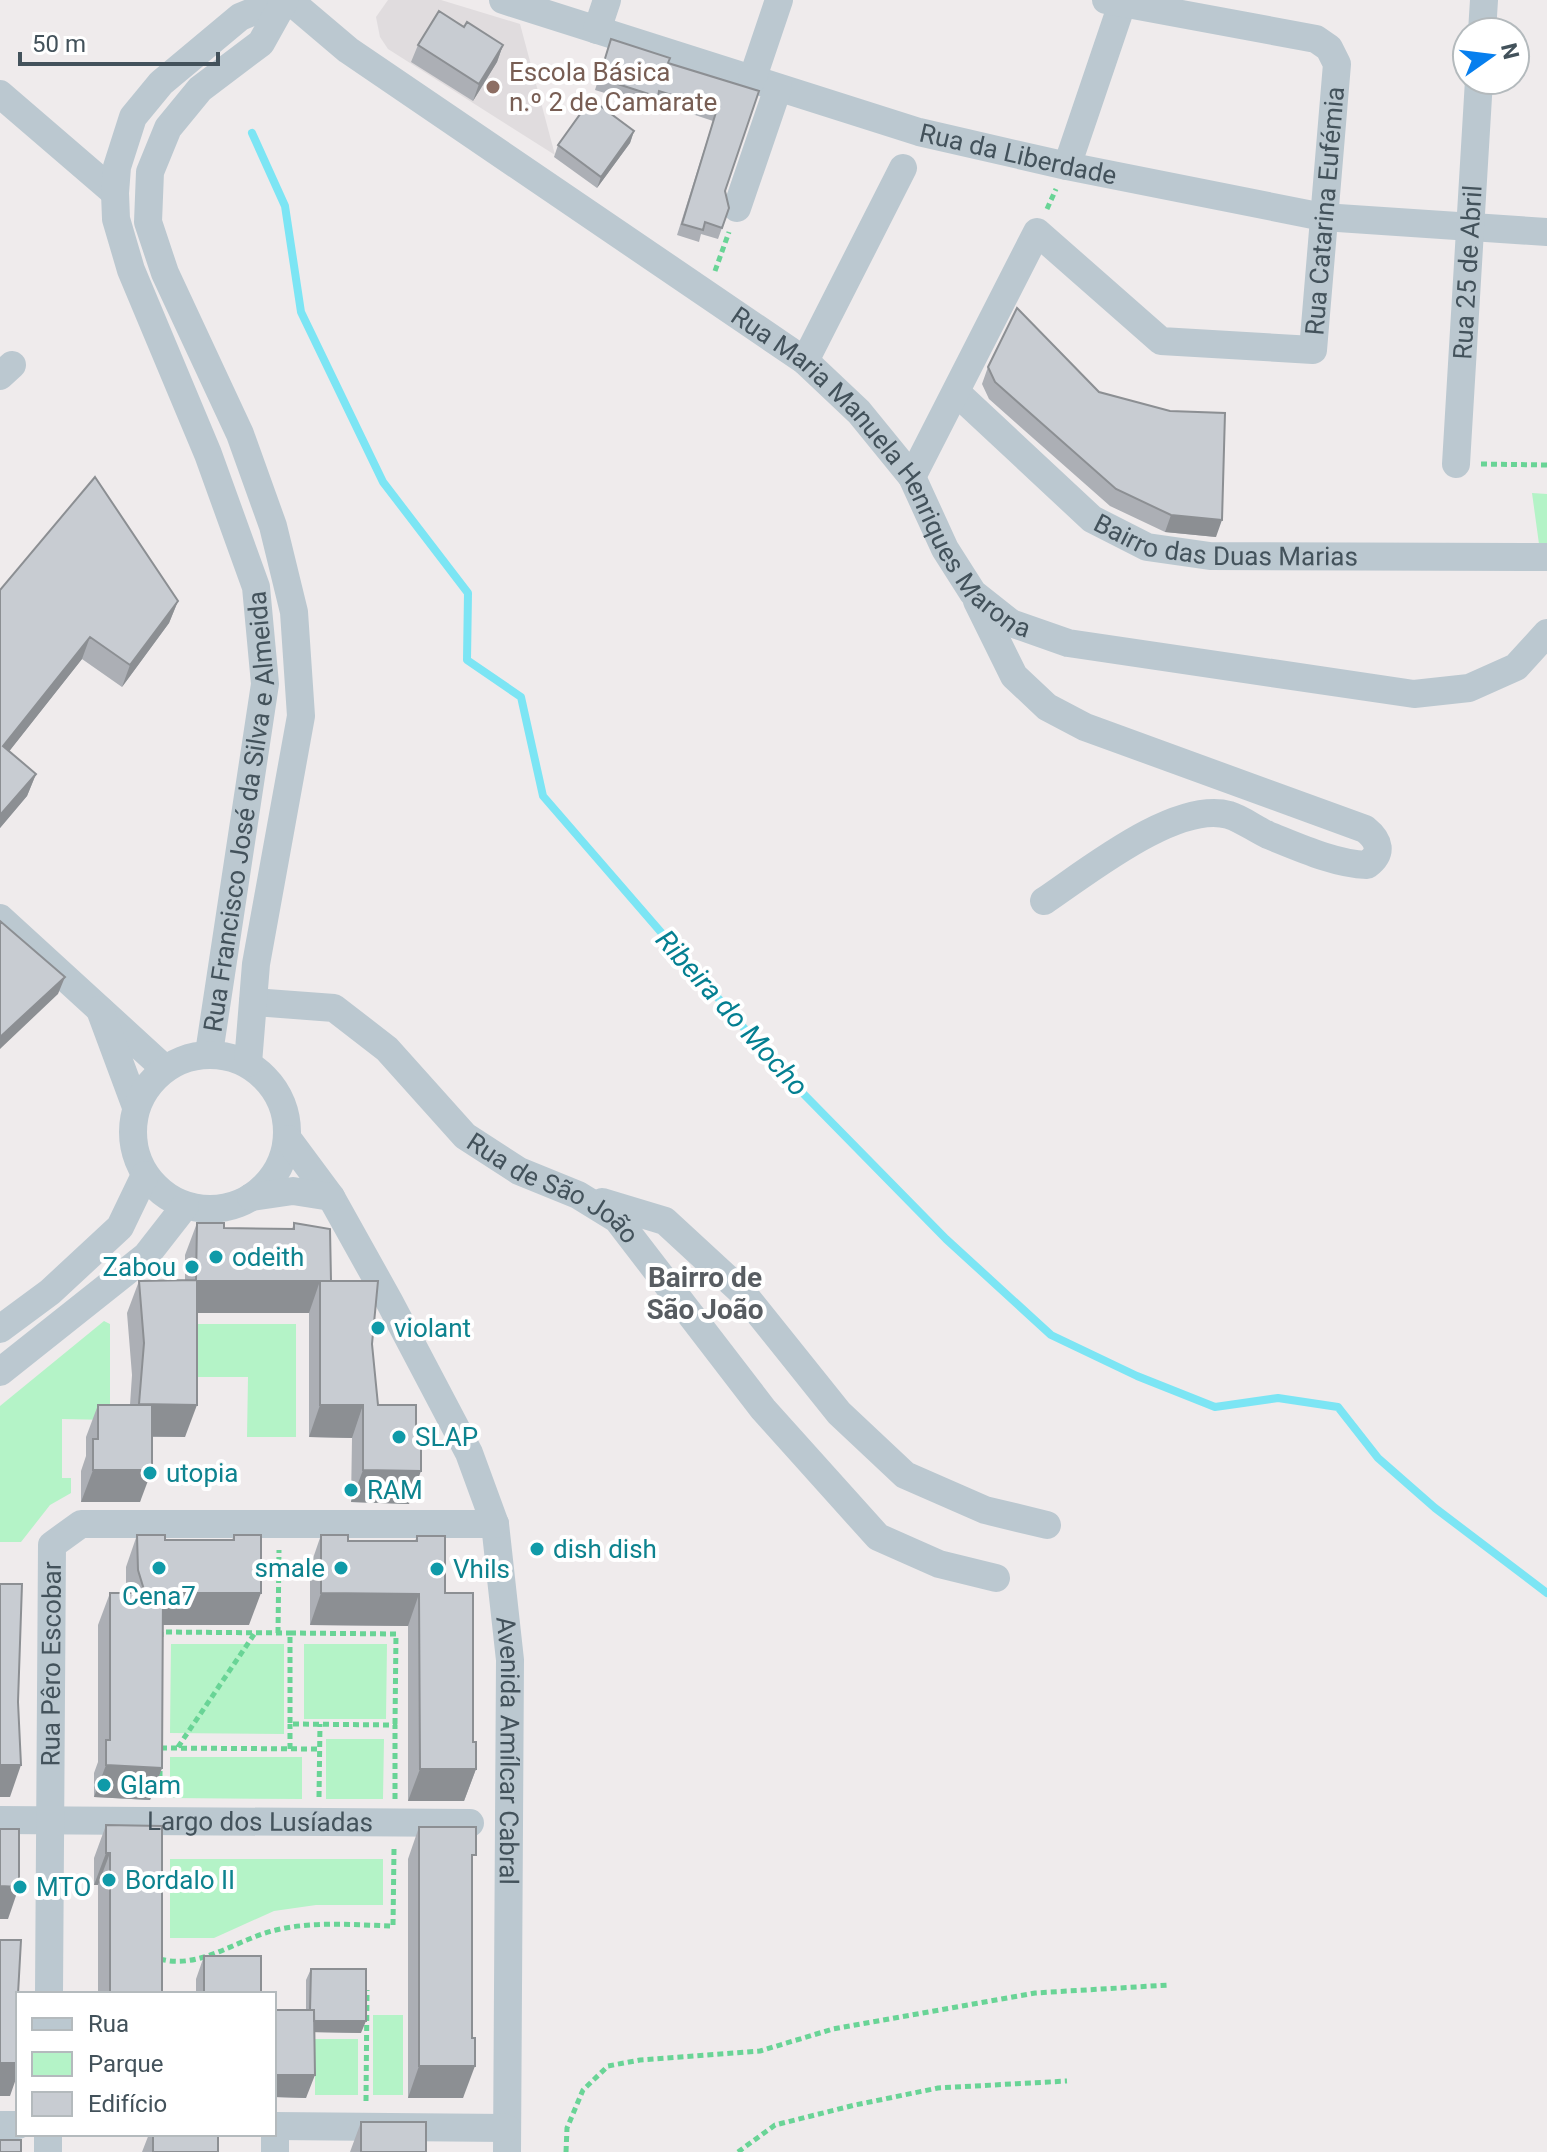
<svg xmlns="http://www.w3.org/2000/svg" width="1547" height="2152" font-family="Roboto,sans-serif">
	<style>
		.education { fill: #e0dcde }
		.green { fill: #b4f3c7 }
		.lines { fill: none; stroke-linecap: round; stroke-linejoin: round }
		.stream { stroke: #7ce5f4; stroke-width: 8 }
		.path { stroke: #69d496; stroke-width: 5; stroke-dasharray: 6 4; stroke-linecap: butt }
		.minor { stroke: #bbc8d0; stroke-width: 28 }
		.wall { fill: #acafb5 }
		.shaded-wall { fill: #8c8f93 }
		.building { fill: #c8ccd2; stroke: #8c8f93; stroke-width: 2 }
		.education-dot { fill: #8d6e63; stroke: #fff; stroke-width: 3 }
		.culture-dot { fill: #0f9aa8; stroke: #fff; stroke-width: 3 }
		.labels { text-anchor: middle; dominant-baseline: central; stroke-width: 8; stroke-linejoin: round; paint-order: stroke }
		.education-label { font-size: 26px; fill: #785e54; stroke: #fff; text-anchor: start }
		.street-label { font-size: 26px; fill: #43525b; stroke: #fff }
		.culture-label { font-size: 26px; fill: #0d838f; stroke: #fff; text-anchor: start }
		.water-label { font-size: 28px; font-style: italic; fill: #037f91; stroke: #fff }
		.neighbourhood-label { font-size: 28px; font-weight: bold; fill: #585d62; stroke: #fff }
	</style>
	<rect width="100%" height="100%" fill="#efebec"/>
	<path class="education" d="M388 0H441L520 24 555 155 388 49 380 37 376 17Z"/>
	<path class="green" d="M1532 493 1547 494V543L1539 544Z
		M104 1321 110 1324V1420L62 1419V1478H71V1493L50 1505 21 1542H0V1406Z
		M196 1324H296V1437H247L248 1377H196Z
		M171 1644H284V1734L170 1733Z
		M304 1644H387L386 1719H304Z
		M326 1739H384L383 1799H326Z
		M170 1757H302V1799L170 1798Z
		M170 1859H383V1905H316L274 1911 214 1938H170Z
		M373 2015H403V2095H373Z
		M315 2039H358V2095H315Z"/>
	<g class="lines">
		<path class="stream" d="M252 133 285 206 301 312 383 482 468 593 467 660 521 697 543 796 783 1073 946 1239 1051 1335 1137 1376 1215 1407 1278 1398 1338 1407 1378 1458 1435 1508 1547 1593"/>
		<path class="path" d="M1047 209 1056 189
			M715 271 729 232
			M1481 464 1547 465
			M278 1633 279 1550
			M161 1637V1632L290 1633
			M178 1747 255 1633
			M161 1748 319 1749
			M290 1749V1724
			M160 1797V1767
			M319 1797 320 1724
			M395 1799V1725L290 1724V1633L396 1634 395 1725
			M160 1959C200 1970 237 1939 276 1930 313 1921 355 1925 393 1926L394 1849
			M366 2101 367 1990
			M566 2152 567 2128 583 2090 608 2066 640 2060 760 2051 833 2029 1035 1993 1169 1985
			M738 2152 775 2125 855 2105 938 2088 1067 2081"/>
		<g class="minor">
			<path id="s1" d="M289 0 348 50 805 361 859 412 912 477 945 549 973 593 1011 623 1068 643 1414 694 1469 688 1516 667 1547 633"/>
			<path id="s2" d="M503 0 919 132 1067 166 1323 217 1547 232"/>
			<path d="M597 30 607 0"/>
			<path d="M1482 32 1484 0"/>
			<path d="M752 80 779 0"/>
			<path d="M0 94 115 193"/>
			<path d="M1067 166 1122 4"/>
			<path d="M737 208 778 88"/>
			<path d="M805 361 903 168"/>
			<path d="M0 376 12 365"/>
			<path id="s3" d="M958 394 1092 519 1147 547 1210 556 1547 557"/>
			<path id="s4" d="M1456 464 1479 80"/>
			<path id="s5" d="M912 477 1037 232 1161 341 1313 350 1337 64 1329 48 1316 39 1106 0"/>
			<path d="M977 601 1014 676 1047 707 1085 727 1365 829C1380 841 1383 853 1367 865 1335 864 1298 847 1268 835 1255 829 1242 819 1229 815 1176 800 1086 873 1044 901"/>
			<path d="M0 918 164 1068"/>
			<path id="s6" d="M253 1002 334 1008 387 1049 465 1136 519 1171 578 1195 617 1219 763 1409 878 1537 939 1564 996 1578"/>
			<path d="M100 1010 136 1107"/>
			<path id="s7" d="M209 1053 265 684 256 587 208 454 131 270 116 219 115 193 117 167 133 117 161 83 240 17 281 0"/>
			<circle cx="210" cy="1132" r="77"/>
			<path d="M248 1063 256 964 301 716 294 612 273 526 240 434 165 273 148 222 150 172 168 128 200 89 261 43 285 0"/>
			<path id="s8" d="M288 1139 331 1197 389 1301 469 1453 495 1524 510 1660 507 2152"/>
			<path d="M251 1197 293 1191 331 1197"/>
			<path d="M602 1202 665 1221 742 1292 839 1413 905 1475 985 1510 1047 1525"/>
			<path d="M0 1329 50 1292 120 1227 145 1175"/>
			<path d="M0 1372 146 1256 185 1206"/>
			<path id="s9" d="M0 1820 470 1823"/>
			<path id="s10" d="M49 1994 52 1545 81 1524H495"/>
			<path d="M0 2125H18"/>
			<path d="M274 2126 507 2128"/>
			<path d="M275 2126V2152"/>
			<path d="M48 2152V2134"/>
		</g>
	</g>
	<path class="wall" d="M611 39 668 63 759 91 725 191 722 228 718 239 701 234 699 242 677 235 713 121 656 102 654 108 595 90Z
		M418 45H503L497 62 473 101 411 62Z
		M634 131 630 143 597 188 554 157 558 145Z
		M988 367 1216 537 1165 532 1110 506 989 399 982 384Z
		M0 590 178 601 169 623 122 687 82 659 9 751 36 774 27 796 0 828Z
		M197 1223 224 1228 292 1229 294 1223 372 1344 378 1405 409 1504 351 1502 352 1438 309 1437V1313H197L185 1437H152L140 1502H81V1471L86 1456V1437L98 1405H130L132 1375 127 1313 139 1281 185 1280V1255Z
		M137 1535 165 1540H232L234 1535 249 1625H163L162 1768 150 1800 94 1797V1773L98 1762V1625L110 1593H126V1567Z
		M321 1535 348 1541H415L417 1536 445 1593 473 1742 476 1769 464 1801H408V1626L310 1625V1567Z
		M106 1825 162 1994H98V1885H94V1858Z
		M419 1827 472 1867V2038L463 2098H408V1859Z
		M204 1956 261 1994H196V1979Z
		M311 1969 361 2033 314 2032 306 2098 274 2097V2010H306V1980Z
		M361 2122 426 2152H350Z
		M149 2134H218V2152H142Z"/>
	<path class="shaded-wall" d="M503 45 497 62 473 101 479 84Z
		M634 131 630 143 597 188 601 177Z
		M1171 515 1222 520 1216 537 1165 532Z
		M178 601 169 623 122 687 130 665Z
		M90 637 82 659 0 763 3 746Z
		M36 774 27 796 0 828V815Z
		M65 977 58 994 0 1049V1037Z
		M197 1281H320L309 1313H185Z
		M139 1404 197 1405 185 1437 127 1436Z
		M320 1405H363L352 1438 309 1437Z
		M93 1470H152L140 1502H81Z
		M363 1470 421 1471 409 1504 351 1502Z
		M163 1593H261L249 1625H151Z
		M321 1593 419 1594 408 1626 310 1625Z
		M0 1765H21L10 1797H0Z
		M106 1765 162 1768 150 1800 94 1797Z
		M420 1769H476L464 1801H408Z
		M106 1853H110L98 1885H94Z
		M0 1886 19 1887 8 1919H0Z
		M310 2021H366L361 2033 306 2032Z
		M0 2063H18V2073L10 2096H0Z
		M419 2066H475L463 2098H408Z
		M274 2075H315L306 2098 274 2097Z"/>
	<path class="building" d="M439 11 464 27 467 22 503 45 479 84 418 45Z
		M611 39 670 58 668 63 759 91 725 191 729 208 722 228 705 222 703 230 682 224 717 109 659 91 658 97 599 78Z
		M591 99 634 131 601 177 558 145Z
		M1017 308 1099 392 1170 411 1225 413 1222 520 1171 515 1116 489 995 382 988 367Z
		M95 477 178 601 130 665 90 637 3 746 36 774 0 815V590Z
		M0 921 65 977 0 1037Z
		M197 1223H224V1228L294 1229V1223L330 1229 331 1281H197V1405L139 1404 144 1343 139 1281 196 1280Z
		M320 1281H378L372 1344 378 1405H416V1441H421V1471L363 1470V1405H320Z
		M98 1405H152V1470H93V1439H98Z
		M137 1535H165V1540H234V1535H261V1593H163L162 1768 106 1765V1740H110V1593H145L138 1570Z
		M321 1535H348V1541H417V1536H445V1593H473V1742H476V1769H420L419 1594 321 1593Z
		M0 1584H22L18 1702 21 1765H0Z
		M106 1825 162 1826V1994H110V1853H106Z
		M419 1827H476V1855H472V2038H475V2066H419Z
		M0 1829H19V1887L0 1886Z
		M0 1940H21L18 1994V2063H0Z
		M204 1956H261V1994H204Z
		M311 1969H366V2021H314V2010H310Z
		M274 2010H314L315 2075H274Z
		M361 2122H426V2152H361Z
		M153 2134H218V2152H153Z
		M0 2140H21V2152H0Z"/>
	<circle class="education-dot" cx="493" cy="87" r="8"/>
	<g class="culture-dot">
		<circle cx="216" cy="1257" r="8"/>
		<circle cx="192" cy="1267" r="8"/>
		<circle cx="378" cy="1328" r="8"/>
		<circle cx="399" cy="1437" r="8"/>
		<circle cx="150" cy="1473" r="8"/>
		<circle cx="351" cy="1490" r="8"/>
		<circle cx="537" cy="1549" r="8"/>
		<circle cx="159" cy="1568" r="8"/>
		<circle cx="341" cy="1568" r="8"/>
		<circle cx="437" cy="1569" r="8"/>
		<circle cx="104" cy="1785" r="8"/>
		<circle cx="109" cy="1880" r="8"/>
		<circle cx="20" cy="1887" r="8"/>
	</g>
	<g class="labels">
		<g class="education-label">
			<text x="509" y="72">Escola Básica<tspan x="509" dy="30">n.º 2 de Camarate</tspan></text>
		</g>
		<g class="street-label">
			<text stroke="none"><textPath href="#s2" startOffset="538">Rua da Liberdade</textPath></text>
			<text stroke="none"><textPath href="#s5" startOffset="732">Rua Catarina Eufémia</textPath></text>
			<text stroke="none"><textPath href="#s4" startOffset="192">Rua 25 de Abril</textPath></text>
			<text stroke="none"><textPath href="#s1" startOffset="766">Rua Maria Manuela Henriques Marona</textPath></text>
			<text stroke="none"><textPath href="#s3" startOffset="322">Bairro das Duas Marias</textPath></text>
			<text stroke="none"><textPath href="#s7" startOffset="244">Rua Francisco José da Silva e Almeida</textPath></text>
			<text stroke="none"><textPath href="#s6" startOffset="368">Rua de São João</textPath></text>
			<text stroke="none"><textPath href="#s10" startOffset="330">Rua Pêro Escobar</textPath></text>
			<text stroke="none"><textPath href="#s8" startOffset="666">Avenida Amílcar Cabral</textPath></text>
			<text stroke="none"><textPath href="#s9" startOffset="260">Largo dos Lusíadas</textPath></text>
		</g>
		<g class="culture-label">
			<text x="232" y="1257">odeith</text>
			<text x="176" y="1267" text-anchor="end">Zabou</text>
			<text x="394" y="1328">violant</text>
			<text x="415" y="1437">SLAP</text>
			<text x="166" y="1473">utopia</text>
			<text x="367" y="1490">RAM</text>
			<text x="553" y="1549">dish dish</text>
			<text x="325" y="1568" text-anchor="end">smale</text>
			<text x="453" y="1569">Vhils</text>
			<text x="159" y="1596" text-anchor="middle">Cena7</text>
			<text x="120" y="1785">Glam</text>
			<text x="125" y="1880">Bordalo II</text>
			<text x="36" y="1887">MTO</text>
		</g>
		<g class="water-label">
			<text transform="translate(732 1013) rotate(48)">Ribeira do Mocho</text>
		</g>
		<g class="neighbourhood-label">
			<text x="705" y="1277">Bairro de<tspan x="705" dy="32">São João</tspan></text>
		</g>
	</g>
	<rect x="16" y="1992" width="260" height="144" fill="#ffffff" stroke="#b4babd" stroke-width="2"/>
	<rect x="32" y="2018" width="40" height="12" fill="#bbc8d0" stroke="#b4babd" stroke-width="2"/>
	<text x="88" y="2032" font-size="24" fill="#43525b">Rua</text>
	<rect x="32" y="2052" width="40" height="24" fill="#b4f3c7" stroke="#b4babd" stroke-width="2"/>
	<text x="88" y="2072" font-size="24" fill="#43525b">Parque</text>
	<rect x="32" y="2092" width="40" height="24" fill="#c8ccd2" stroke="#b4babd" stroke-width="2"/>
	<text x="88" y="2112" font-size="24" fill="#43525b">Edifício</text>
	<g transform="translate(1491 56) rotate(76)"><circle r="38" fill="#ffffff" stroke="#b4babd" stroke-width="2"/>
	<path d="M0-6L14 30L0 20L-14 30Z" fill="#077fee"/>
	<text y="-12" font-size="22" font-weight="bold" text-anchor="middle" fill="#43525b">N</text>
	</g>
	<path d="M20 52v12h198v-12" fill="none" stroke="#43525b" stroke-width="4"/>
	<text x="32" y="52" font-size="24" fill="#43525b" stroke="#ffffff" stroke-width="6" paint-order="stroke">50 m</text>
</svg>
